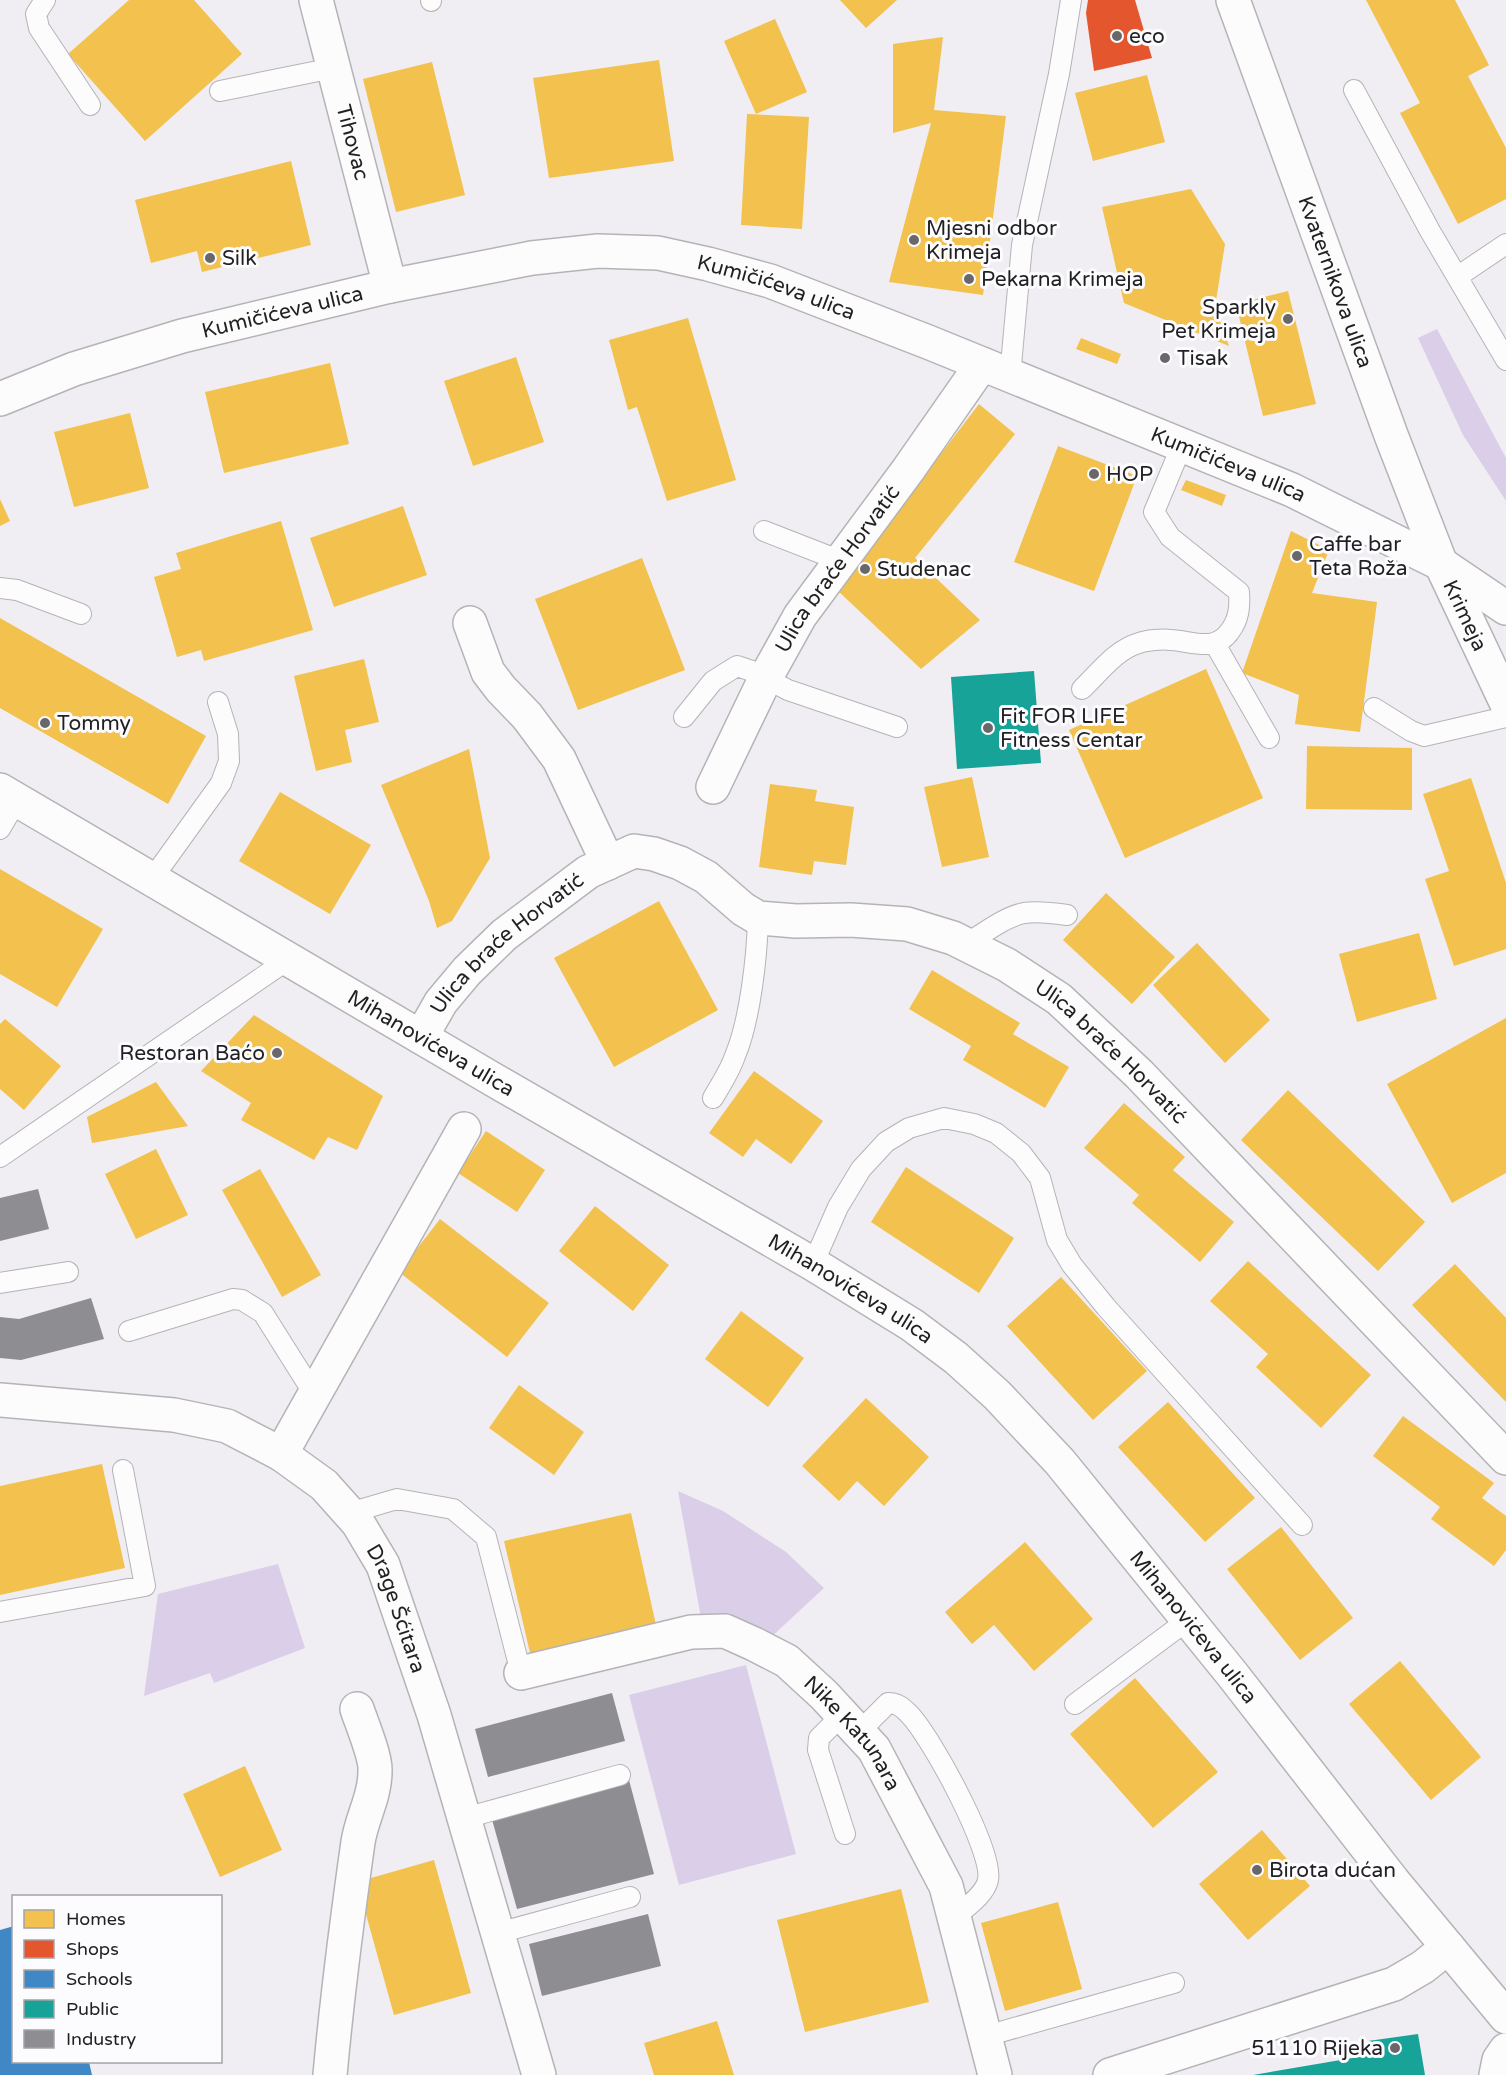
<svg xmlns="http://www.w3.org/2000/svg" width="1506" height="2075" font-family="'Varela Round',sans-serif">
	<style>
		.green { fill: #dacee9 }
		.homes { fill: #f2c14e }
		.shops { fill: #e4572e }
		.schools { fill: #3f88c5 }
		.public { fill: #17a398 }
		.industry { fill: #8d8d92 }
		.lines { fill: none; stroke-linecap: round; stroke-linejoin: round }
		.service-casing { stroke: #b4b3b6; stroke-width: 22 }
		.minor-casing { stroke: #b4b3b6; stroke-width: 36 }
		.tertiary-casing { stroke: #b4b3b6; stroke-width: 36 }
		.secondary-casing { stroke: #b4b3b6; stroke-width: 36 }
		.service { stroke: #fdfcfd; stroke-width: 20 }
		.minor { stroke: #fdfcfd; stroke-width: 33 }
		.tertiary { stroke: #fdfcfd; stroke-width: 33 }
		.secondary { stroke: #fdfcfd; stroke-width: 33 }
		.poi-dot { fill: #69676a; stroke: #fcfbfe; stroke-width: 2 }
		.labels { text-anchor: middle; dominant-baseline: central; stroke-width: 6; stroke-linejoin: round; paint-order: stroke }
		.poi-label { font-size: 21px; fill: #201f21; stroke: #fcfbfe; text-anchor: start }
		.street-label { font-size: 21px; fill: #201f21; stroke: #fcfbfe }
	</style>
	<rect width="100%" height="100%" fill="#f0eef2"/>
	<path class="green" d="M1437 329 1506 458V501L1463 435 1418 338Z
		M678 1491 723 1511 786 1552 824 1588 769 1639 701 1618Z
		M278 1564 305 1648 214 1683 210 1673 144 1696 158 1594Z
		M746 1665 796 1854 679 1885 629 1695Z"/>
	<path class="homes" d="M129 0H194L242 54 145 141 68 54Z
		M840 0H897L866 28Z
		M1366 0H1455L1489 65 1468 76 1506 148V199L1458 224 1400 113 1420 103Z
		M775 19 807 92 756 114 724 41Z
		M943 37 934 110 1006 116 983 295 889 282 931 123 893 133V44Z
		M659 60 674 161 549 178 533 78Z
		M432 62 465 195 396 212 363 79Z
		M1147 75 1165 142 1093 161 1075 93Z
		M747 114 809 117 802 229 741 225Z
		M291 161 311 245 202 272 197 251 151 263 135 200Z
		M1191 189 1225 244 1215 307 1229 346 1124 303 1102 207Z
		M1288 291 1316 404 1263 416 1236 304Z
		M688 318 736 480 667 501 637 407 628 410 609 340Z
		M1081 338 1121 354 1117 364 1076 349Z
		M516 357 544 442 473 466 444 381Z
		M330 363 349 444 224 473 205 392Z
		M979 404 1015 434 915 558 980 620 921 669 837 590Z
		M130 413 149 488 74 507 54 432Z
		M1058 446 1137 476 1094 591 1014 562Z
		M1186 480 1226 495 1222 506 1181 490Z
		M0 499 10 521 0 526Z
		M403 506 427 575 334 607 310 538Z
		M281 521 313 630 204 661 201 650 177 657 154 577 181 569 176 553Z
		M1291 531 1329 550 1312 593 1377 602 1360 732 1295 724 1299 695 1242 673Z
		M642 558 685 670 578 710 535 599Z
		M0 618 206 736 168 804 0 708Z
		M364 659 379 722 345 730 352 762 316 771 294 676Z
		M1206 669 1263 798 1125 858 1069 730Z
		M1307 746 1412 748V810L1306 809Z
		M469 749 490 858 452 921 437 928 429 901 381 785Z
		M972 777 989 857 942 867 924 787Z
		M1471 778 1506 883V949L1454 966 1425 879 1449 871 1423 794Z
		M770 784 817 790 815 801 854 807 846 865 814 861 812 875 759 867Z
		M280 792 371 845 330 914 239 861Z
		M0 869 103 929 57 1007 0 974Z
		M1106 893 1175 957 1132 1004 1063 940Z
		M659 901 718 1010 614 1067 554 958Z
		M1419 933 1437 999 1357 1022 1339 954Z
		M1197 943 1270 1020 1225 1063 1153 985Z
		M932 970 1020 1023 1013 1034 1069 1067 1045 1108 963 1060 971 1046 909 1009Z
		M254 1015 383 1096 357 1150 328 1137 314 1160 241 1120 251 1103 201 1071Z
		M1506 1018V1173L1452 1203 1387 1084Z
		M5 1019 61 1066 24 1110 0 1089V1024Z
		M754 1071 823 1121 791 1164 756 1139 743 1157 709 1133Z
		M156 1082 188 1126 92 1143 87 1117Z
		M1288 1090 1425 1222 1378 1271 1241 1140Z
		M1124 1103 1185 1157 1173 1170 1234 1222 1200 1262 1132 1203 1139 1195 1084 1148Z
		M486 1131 545 1170 517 1212 458 1173Z
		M156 1149 188 1215 136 1239 105 1174Z
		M906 1167 1014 1238 979 1293 871 1222Z
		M260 1169 321 1275 282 1297 222 1190Z
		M595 1206 669 1265 633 1311 559 1251Z
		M440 1219 549 1303 507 1357 399 1272Z
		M1248 1261 1371 1375 1321 1428 1256 1367 1268 1354 1210 1301Z
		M1455 1264 1506 1318V1402L1412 1305Z
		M1061 1277 1147 1371 1093 1420 1007 1326Z
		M741 1311 804 1358 768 1407 705 1359Z
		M519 1385 584 1432 554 1475 489 1428Z
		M866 1398 929 1457 884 1506 857 1481 839 1501 802 1466Z
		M1168 1402 1255 1498 1205 1542 1118 1447Z
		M1403 1416 1494 1483 1482 1498 1506 1516V1550L1494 1566 1431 1519 1440 1507 1373 1456Z
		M102 1464 125 1568 0 1595V1486Z
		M631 1513 656 1625 530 1653 504 1541Z
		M1281 1527 1353 1618 1300 1660 1227 1569Z
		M1025 1542 1093 1619 1034 1671 994 1625 972 1644 945 1612Z
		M1400 1661 1481 1757 1431 1800 1349 1704Z
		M1135 1678 1218 1772 1153 1828 1070 1734Z
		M245 1766 282 1850 220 1877 183 1794Z
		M1262 1830 1310 1886 1248 1940 1199 1884Z
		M434 1860 471 1993 394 2015 357 1882Z
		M901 1889 929 2002 805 2032 777 1920Z
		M1058 1902 1082 1989 1005 2011 981 1923Z
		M717 2021 734 2075H654L644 2043Z"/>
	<path class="shops" d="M1088 0H1135L1152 58 1094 71 1086 13Z"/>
	<path class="schools" d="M14 1926V2062H89L92 2075H0V1930Z"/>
	<path class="public" d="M1034 671 1041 763 957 769 951 677Z
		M1418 2034 1425 2075H1253L1370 2055 1368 2041Z"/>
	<path class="industry" d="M38 1189 49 1229 0 1241V1198Z
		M91 1298 104 1339 21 1360 0 1358V1317L19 1319Z
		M612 1693 625 1741 488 1777 475 1729Z
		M629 1780 654 1874 517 1909 491 1816Z
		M648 1914 661 1966 542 1996 529 1944Z"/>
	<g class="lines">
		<g class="service-casing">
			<path id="service" d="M45 0 36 14 39 28 90 105
				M431 0V1
				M1354 90 1430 231 1506 360
				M220 91 333 68
				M1457 277 1506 244
				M1010 376 1022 245 1059 74 1071 0
				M764 531 841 561
				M0 588 17 590 81 614
				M1215 644 1269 738
				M1082 689C1099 673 1115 650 1139 643 1147 640 1162 639 1171 640 1192 641 1215 653 1230 631 1239 619 1240 607 1239 592L1170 537 1154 512 1182 445
				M1374 708 1411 731 1424 736 1506 717
				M684 717 713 681 737 666 752 671 788 690 897 727
				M0 829 17 800
				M152 879 221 783 229 761 228 734 218 702
				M966 944C983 934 1004 917 1024 913 1038 911 1053 913 1067 915
				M713 1098C721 1084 730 1071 735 1056 750 1020 757 958 758 918
				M0 1157 289 959
				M813 1264 838 1207 861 1169 886 1142 909 1128 944 1118 974 1124 996 1133 1021 1153 1040 1178 1057 1240 1072 1265 1106 1307 1302 1525
				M0 1283 68 1272
				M129 1331 233 1299 242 1300 263 1313 314 1394
				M349 1513 397 1499 453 1509 486 1537 521 1673
				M0 1612 145 1586 123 1470
				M1075 1704 1188 1620
				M842 1715 819 1738 818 1750 845 1834
				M859 1732 888 1703C897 1703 902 1707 908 1713 930 1734 994 1852 988 1880 985 1895 965 1908 955 1917
				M465 1818 620 1775
				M498 1933 630 1897
				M986 2036 1174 1983"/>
		</g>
		<g class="minor-casing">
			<g id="minor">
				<path id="s1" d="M316 0 390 286"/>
				<path d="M470 623 488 672 501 689 527 716 559 759 608 863"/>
				<path id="s2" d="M713 787 765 679 800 616 908 470 982 364"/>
				<path id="s3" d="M421 1037 441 1002 467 971 504 935 588 872 634 851 654 854 680 863 706 877 743 909 758 918 796 921 851 920 907 924 953 938 1007 965 1059 999 1139 1074 1506 1458"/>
				<path id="s4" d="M0 1400 174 1415 227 1426 281 1454 324 1485 358 1523 383 1565 434 1715 539 2075"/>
				<path d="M281 1454 464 1129"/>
				<path id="s5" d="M521 1673 691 1632 725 1631 754 1644 787 1661 824 1695 874 1749 946 1886 995 2075"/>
				<path d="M330 2075C337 1997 347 1920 358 1842 362 1817 375 1797 375 1771 376 1757 362 1724 357 1709"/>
				<path d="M1110 2075 1394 1984 1423 1967 1448 1947"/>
				<path d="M1496 2075 1499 2060 1506 2050"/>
			</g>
		</g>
		<g class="tertiary-casing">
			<g id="tertiary">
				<path id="s6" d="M1233 0 1391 435 1441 564 1506 702"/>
				<path id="s7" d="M0 790 494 1080 813 1264 912 1325 956 1358 997 1395 1060 1462 1232 1674 1393 1881 1506 2017"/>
			</g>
		</g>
		<g class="secondary-casing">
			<g id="secondary">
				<path id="s8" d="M0 399 74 369 182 336 390 286 532 258 598 251 658 253 708 264 770 281 928 342 1292 490 1441 564 1506 608"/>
			</g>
		</g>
		<use href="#service" class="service"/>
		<use href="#minor" class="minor"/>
		<use href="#tertiary" class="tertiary"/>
		<use href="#secondary" class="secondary"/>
	</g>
	<g class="poi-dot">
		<circle cx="1117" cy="36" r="6"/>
		<circle cx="914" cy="240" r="6"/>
		<circle cx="210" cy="258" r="6"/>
		<circle cx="969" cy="279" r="6"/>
		<circle cx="1288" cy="319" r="6"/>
		<circle cx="1165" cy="358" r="6"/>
		<circle cx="1094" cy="474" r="6"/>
		<circle cx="1297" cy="556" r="6"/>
		<circle cx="865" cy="569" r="6"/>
		<circle cx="45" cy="723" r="6"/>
		<circle cx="988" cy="728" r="6"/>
		<circle cx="277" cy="1053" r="6"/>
		<circle cx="1257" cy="1870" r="6"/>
		<circle cx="1395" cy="2048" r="6"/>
	</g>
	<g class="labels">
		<g class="poi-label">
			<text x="1129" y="36">eco</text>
			<text x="926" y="228">Mjesni odbor<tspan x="926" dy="24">Krimeja</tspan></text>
			<text x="222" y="258">Silk</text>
			<text x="981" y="279">Pekarna Krimeja</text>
			<text x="1276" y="307" text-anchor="end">Sparkly<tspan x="1276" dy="24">Pet Krimeja</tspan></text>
			<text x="1177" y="358">Tisak</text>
			<text x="1106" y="474">HOP</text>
			<text x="1309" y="544">Caffe bar<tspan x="1309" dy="24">Teta Roža</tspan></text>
			<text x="877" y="569">Studenac</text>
			<text x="1000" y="716">Fit FOR LIFE<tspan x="1000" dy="24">Fitness Centar</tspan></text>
			<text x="57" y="723">Tommy</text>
			<text x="265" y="1053" text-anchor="end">Restoran Baćo</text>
			<text x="1269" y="1870">Birota dućan</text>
			<text x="1383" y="2048" text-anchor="end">51110 Rijeka</text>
		</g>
		<g class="street-label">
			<text stroke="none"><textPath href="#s1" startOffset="147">Tihovac</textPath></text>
			<text stroke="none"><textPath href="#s6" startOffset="300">Kvaternikova ulica</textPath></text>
			<text stroke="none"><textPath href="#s8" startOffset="801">Kumičićeva ulica</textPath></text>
			<text stroke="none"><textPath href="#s8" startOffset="296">Kumičićeva ulica</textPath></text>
			<text stroke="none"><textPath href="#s8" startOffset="1287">Kumičićeva ulica</textPath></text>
			<text stroke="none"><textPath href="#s2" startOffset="252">Ulica braće Horvatić</textPath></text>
			<text stroke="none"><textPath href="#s6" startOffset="658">Krimeja</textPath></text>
			<text stroke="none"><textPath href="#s3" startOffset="129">Ulica braće Horvatić</textPath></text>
			<text stroke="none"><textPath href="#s7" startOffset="500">Mihanovićeva ulica</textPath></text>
			<text stroke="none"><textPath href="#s3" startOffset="825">Ulica braće Horvatić</textPath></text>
			<text stroke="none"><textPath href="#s7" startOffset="986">Mihanovićeva ulica</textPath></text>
			<text stroke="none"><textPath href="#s4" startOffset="488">Drage Šćitara</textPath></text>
			<text stroke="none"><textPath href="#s7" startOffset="1472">Mihanovićeva ulica</textPath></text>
			<text stroke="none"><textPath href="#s5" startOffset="376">Nike Katunara</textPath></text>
		</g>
	</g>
	<rect x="12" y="1895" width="210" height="168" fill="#fcfbfe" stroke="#a4a3a6" stroke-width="1.5"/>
	<rect x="24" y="1910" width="30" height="18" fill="#f2c14e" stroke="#a4a3a6" stroke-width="1.5"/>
	<text x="66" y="1925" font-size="18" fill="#201f21">Homes</text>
	<rect x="24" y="1940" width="30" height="18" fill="#e4572e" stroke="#a4a3a6" stroke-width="1.5"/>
	<text x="66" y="1955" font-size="18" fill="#201f21">Shops</text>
	<rect x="24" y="1970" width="30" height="18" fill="#3f88c5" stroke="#a4a3a6" stroke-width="1.5"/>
	<text x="66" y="1985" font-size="18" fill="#201f21">Schools</text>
	<rect x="24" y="2000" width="30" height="18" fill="#17a398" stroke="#a4a3a6" stroke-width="1.5"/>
	<text x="66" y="2015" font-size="18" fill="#201f21">Public</text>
	<rect x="24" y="2030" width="30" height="18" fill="#8d8d92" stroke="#a4a3a6" stroke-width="1.5"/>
	<text x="66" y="2045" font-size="18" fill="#201f21">Industry</text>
</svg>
